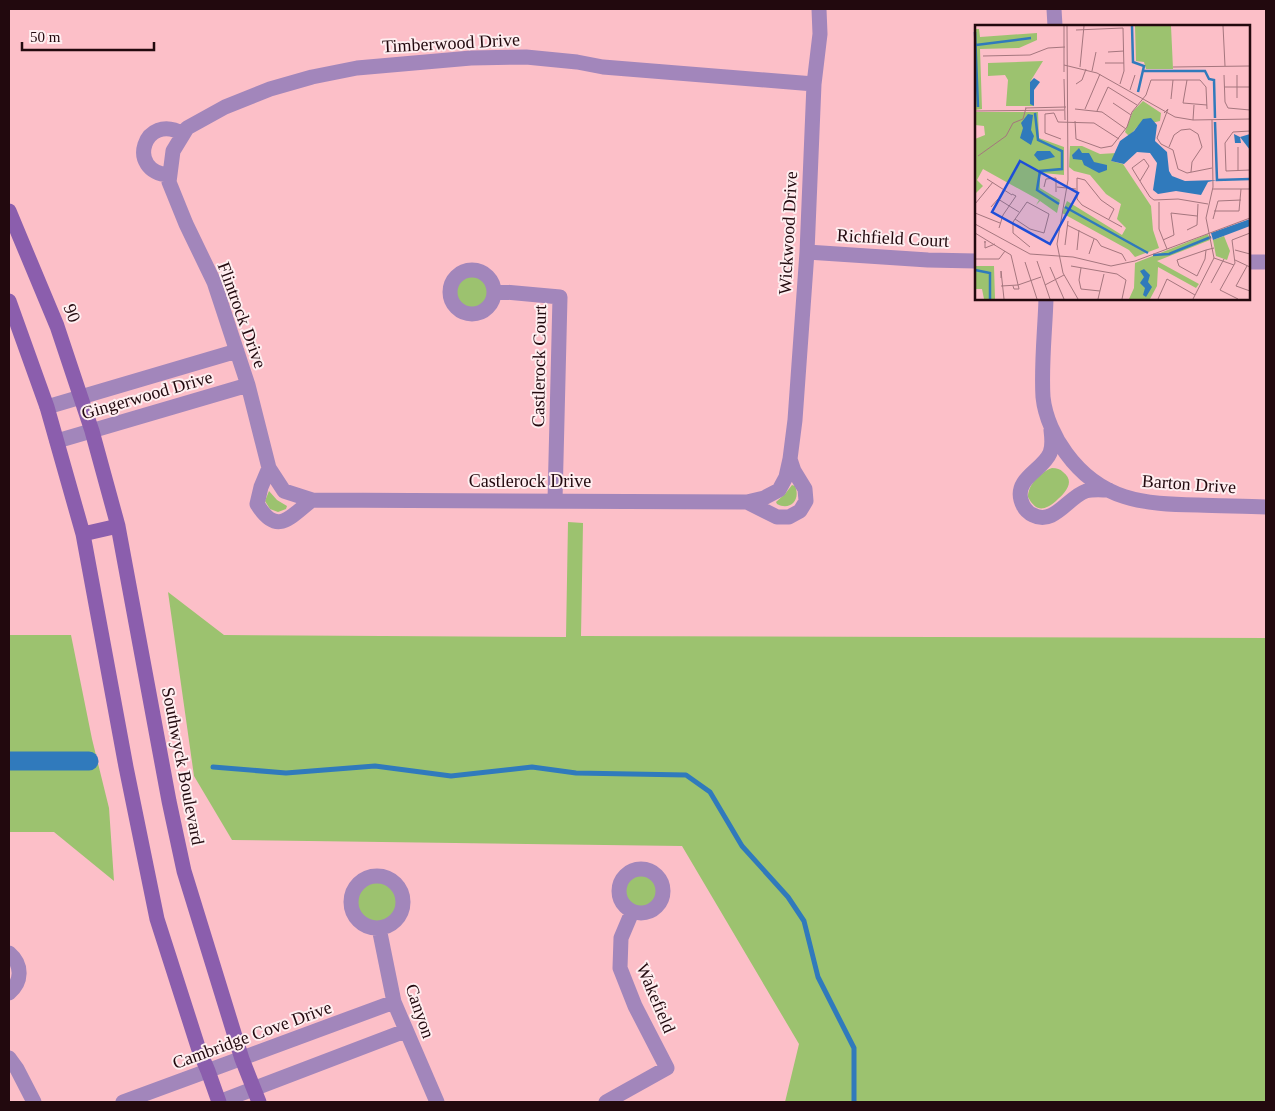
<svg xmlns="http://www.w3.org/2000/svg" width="1275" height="1111" font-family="'Times New Roman',serif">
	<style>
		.grass { fill: #9cc26f }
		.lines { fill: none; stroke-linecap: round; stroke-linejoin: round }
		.stream { stroke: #307abc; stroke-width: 5 }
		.canal { stroke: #307abc; stroke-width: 19 }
		.street { stroke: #a286bb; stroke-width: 15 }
		.secondary { stroke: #8b5ead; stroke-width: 15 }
		.labels { text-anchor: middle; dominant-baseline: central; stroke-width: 4; stroke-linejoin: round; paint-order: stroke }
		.street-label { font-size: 18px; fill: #22090e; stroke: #feeef0 }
		.inset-river { fill: none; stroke: #307abc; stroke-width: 2.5 }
		.inset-road { fill: none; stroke: #a5767e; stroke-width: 1 }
		.view { fill: #1d4ed8; fill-opacity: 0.15; stroke: #1d4ed8; stroke-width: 2.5 }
		.inset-edge { fill: none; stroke: #22090e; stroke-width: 2.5 }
	</style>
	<rect width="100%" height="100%" fill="#fcbfc8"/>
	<path class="grass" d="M446 292a22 22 0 1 1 44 0a22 22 0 1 1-44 0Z
		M1052 468C1057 468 1060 469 1063 472 1076 482 1065 493 1056 501 1044 511 1036 512 1028 497 1028 484 1041 472 1052 468Z
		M792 485 795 486C801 500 790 511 777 504L776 502 785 494Z
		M269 491 277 500 287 506 286 509 278 512 270 509 265 501Z
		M568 522 583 523 581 636 1266 638V1102H785L799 1044 682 846 232 840 194 776 168 592 224 635 566 637Z
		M9 635H71L92 739 109 808 114 881 54 832H9Z
		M616 887a22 22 0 1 1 44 0a22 22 0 1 1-44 0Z
		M355 901a22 22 0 1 1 44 0a22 22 0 1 1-44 0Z"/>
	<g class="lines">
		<path class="stream" d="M213 767 286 773 375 766 451 776 532 767 576 773 686 775 710 792 742 846 788 897 804 921 818 977 854 1048V1102"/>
		<path class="canal" d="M9 761H89"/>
		<path class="street" d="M1054 9 1055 26
			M814 84 603 67 577 62 526 57 471 58 357 68 312 77 270 89 225 107 187 128 173 151 169 182 186 224 214 282 248 385 269 468 284 491 312 500 747 502 764 498 779 490 786 477 790 459 795 420 807 252 814 84 820 34 819 9
			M169 175C125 172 144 111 183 134
			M807 252 928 260 976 261
			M1249 262H1266
			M450 292a22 22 0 1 1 44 0a22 22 0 1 1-44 0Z
			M494 291 560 297 555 500
			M1046 299C1045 331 1041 365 1043 397 1045 417 1055 438 1066 453 1101 501 1143 504 1198 505 1221 506 1243 506 1266 507
			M47 407 237 351
			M1051 430C1052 438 1053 446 1050 453 1043 470 1015 478 1021 500 1023 507 1026 512 1033 515 1054 526 1068 497 1086 491 1092 489 1102 490 1109 490
			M57 441 248 385
			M269 468 261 487 257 504C277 537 290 517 312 500
			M747 502 777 517H789L800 511 806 501 805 489 794 471 790 459
			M619 891a22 22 0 1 1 44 0a22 22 0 1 1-44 0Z
			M351 902a26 26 0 1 1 52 0a26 26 0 1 1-52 0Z
			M379 928 394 1002 437 1102
			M9 953C23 965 22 982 9 993
			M9 1058 17 1069 34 1102
			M123 1102 394 1002
			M219 1102 405 1031
			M606 1102 667 1068 635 1006 620 968 621 938 632 912"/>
		<path class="secondary" d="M9 211 57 326 92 431 118 526 169 801 184 871 242 1059 259 1102
			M9 301 47 407 83 534 126 767 157 919 199 1050 208 1071 219 1102
			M83 534 118 526"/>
	</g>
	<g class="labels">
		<g class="street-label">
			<text transform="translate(451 43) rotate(-3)">Timberwood Drive</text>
			<text transform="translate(788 233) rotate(-87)">Wickwood Drive</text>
			<text transform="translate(893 238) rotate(3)">Richfield Court</text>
			<text transform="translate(72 313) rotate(69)">90</text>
			<text transform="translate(242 315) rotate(70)">Flintrock Drive</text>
			<text transform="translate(539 366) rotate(-89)">Castlerock Court</text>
			<text transform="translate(147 395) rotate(-16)">Gingerwood Drive</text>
			<text x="530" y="481">Castlerock Drive</text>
			<text transform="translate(1189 484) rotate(4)">Barton Drive</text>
			<text transform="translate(183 766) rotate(79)">Southwyck Boulevard</text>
			<text transform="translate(656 998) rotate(67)">Wakefield</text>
			<text transform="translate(420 1011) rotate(71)">Canyon</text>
			<text transform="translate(252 1035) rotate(-20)">Cambridge Cove Drive</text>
		</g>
	</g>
	<g transform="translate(975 25)">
		<rect width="275" height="275" fill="#fcbfc8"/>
		<path d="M0 4H4L5 12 62 8V15L44 23 5 24 7 84 0 85ZM68 36 55 57 58 81H31L33 55 30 50 13 51V38ZM0 87H63L64 113 89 122V150L68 148 65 151V163L85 175 82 188 65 176 61 180 64 175 8 144 2 155 8 161 0 169V114L10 110 9 101 0 100ZM95 121H107L125 129 142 128 136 136 148 139 176 181 178 205 184 223 160 232 154 225 87 188 92 176 147 210 151 203 142 194 146 179 131 169 115 150 99 146 94 142ZM233 209 235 215 182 236 224 259 221 263 183 242 182 261 175 274H154L159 263 160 238ZM0 241H19L20 274H9L7 264H0Z" fill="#9cc26f"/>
		<path d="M160 1H196L198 44H171L169 37 161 36Z" fill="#9cc26f"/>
		<path d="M168 76 186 88 185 96 163 101 154 111 150 107 158 86ZM249 211 255 226 252 235 241 231 238 215Z" fill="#9cc26f"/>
		<path d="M59 53 65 57 59 65V81L55 79V57ZM53 89 58 90 56 105 59 111 56 120 45 113 48 103 46 98ZM176 93 182 100 180 116 192 127 194 146 197 151 210 156 242 155 233 157 226 170 201 166 183 169 178 165 182 138 175 128 162 127 149 139 136 136 145 116 159 106 168 94ZM259 109 265 112 275 109V125L265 112 266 118H260ZM104 123 107 128H114L119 137 132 140V145L124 148 109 140 107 135 98 134 97 130ZM62 126H75L80 132 64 136 59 130ZM275 194V201L238 215 236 208ZM169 244 175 250 173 257 177 262 171 272 168 270 170 263 165 258 169 252 165 246Z" fill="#307abc"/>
		<path class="inset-river" d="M157 1 158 37 169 41 163 67M0 7 3 82M1 20 56 13M169 46H230L234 54 239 55 240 93M60 88 63 115 87 126V144L65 146 62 165 84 179M240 97 242 155 275 154M90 182 173 228M178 230 194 229 236 212M0 245 15 248V274"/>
		<path class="inset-road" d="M92 1 93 155 82 219 88 248 103 274M248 1 250 41M101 5 148 3 149 46 145 59M133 27 149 26M8 31 55 30 73 23 90 22M130 38H149M89 40 122 48 200 92 218 95 275 94M105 42 109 1M198 42 275 41M117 46 121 27M89 47V1M249 50 250 77 253 83M262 50V73M89 54 90 95M212 55 208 78 232 80M101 59 107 55 111 44M249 62H275V50M155 65 160 50M196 74 198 55M138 78 156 90M50 83 91 82M253 83 275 85M100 84 127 87 151 104M110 84 125 49M0 86 89 85M122 86 133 62 162 80M189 88 193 84 182 113 186 119 198 125 203 144 212 148 237 143M218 95 219 80M100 96 101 114 126 123 137 121 152 102 157 87 171 70 176 55H225L231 62 232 84M83 97 119 98 144 114M83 97 79 88 70 89V108L86 114M275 106 258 107 250 118 251 146 275 145M194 122 199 110 206 105 215 104 223 109 227 122 217 137 216 147M263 122V145M3 131 31 111 38 98 48 94 51 83M12 154 37 170M165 156 174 141 169 134 157 143 160 148 168 161 175 172 179 175 203 174 233 179M69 162 71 154 81 153V167M82 162 101 164M238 164H275M102 174V153L110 155 126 175 139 184 134 194M102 174 107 180 147 202M184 177V204L192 224M0 179 18 157M16 182 23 174 44 187M239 186H264L266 164M0 188 25 198M40 194 55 204 69 208 74 189 52 177 38 197V208L55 222M238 194 243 176 266 175M0 199 55 229 98 232 136 241 160 236 275 193M92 200 122 215 126 221M24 203 28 190 41 171 37 169M212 205 222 200 223 179M0 208 36 230 44 264H39L38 261M188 215 199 210 196 188 222 191M10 218V216V223L20 219M90 220 93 196M126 221 147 229 151 236M102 225 104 205M231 225 230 234 222 251 204 241 202 235 231 225 239 223M260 225 275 229M114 229 119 214M239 233 259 240M0 234H24L30 226M260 235 275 242M62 236 75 274M50 237 62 274M96 241 142 249 151 255M272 241 261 261 275 266M75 242 89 274M106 243 104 255 106 264 125 266M26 253V246L29 274M236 258 249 234M70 260 89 250M26 261 43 260 66 252M123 274 129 249M147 274 151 255M183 274 192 254 220 270M218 274 239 233 231 193 238 162 237 95M263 274 245 265 260 238 257 215 275 208"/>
		<path class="view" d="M45 136 103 168 75 219 17 187Z"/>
		<rect width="275" height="275" class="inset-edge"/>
	</g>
	<rect width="1275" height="1111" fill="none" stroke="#22090e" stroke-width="20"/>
	<path d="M22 42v8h132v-8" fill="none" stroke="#22090e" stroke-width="2.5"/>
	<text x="30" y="42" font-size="15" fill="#22090e" stroke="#feeef0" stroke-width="4" paint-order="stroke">50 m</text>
</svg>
